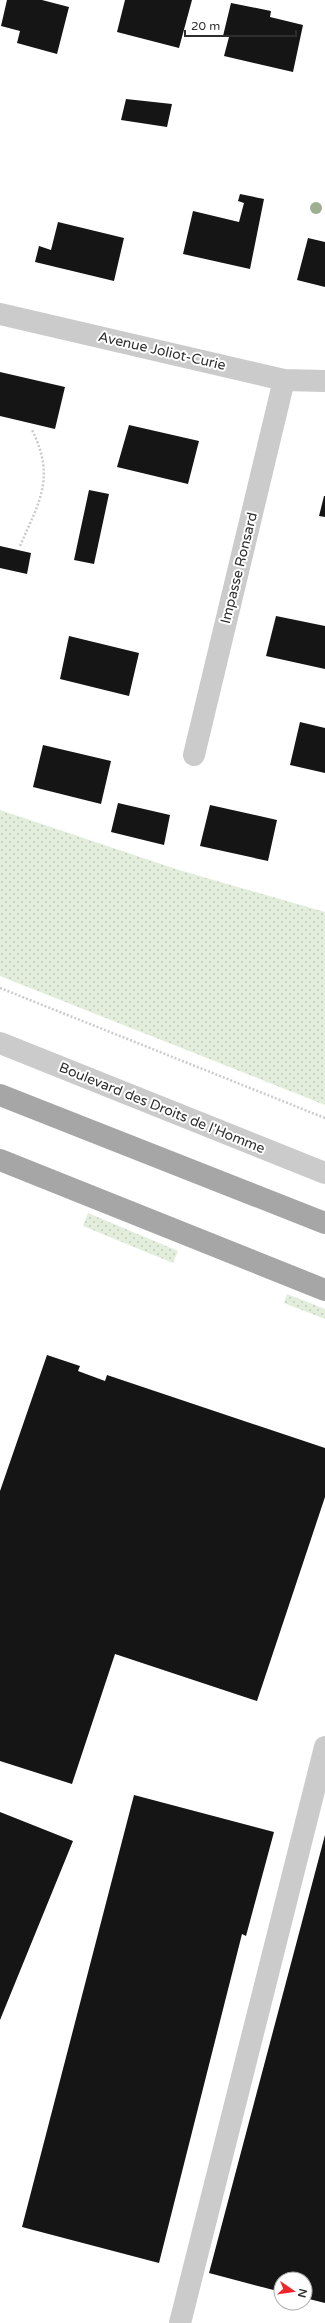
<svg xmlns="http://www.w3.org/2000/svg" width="325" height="2323" font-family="'Varela Round',sans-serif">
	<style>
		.grass { fill: url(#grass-dots) }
		.building { fill: #151515 }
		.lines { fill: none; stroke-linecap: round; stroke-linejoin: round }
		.path { stroke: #cbcbcb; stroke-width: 2.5; stroke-dasharray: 2 2; stroke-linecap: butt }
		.minor { stroke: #cbcbcb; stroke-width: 22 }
		.major { stroke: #a6a6a6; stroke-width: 22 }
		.tree { fill: #9eaf92 }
		.labels { text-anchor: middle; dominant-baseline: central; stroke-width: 4; stroke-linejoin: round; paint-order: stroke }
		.street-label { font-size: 14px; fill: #2e2e2e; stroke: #fff }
	</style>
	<defs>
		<pattern id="grass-dots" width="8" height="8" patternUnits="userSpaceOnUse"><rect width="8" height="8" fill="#e3eddb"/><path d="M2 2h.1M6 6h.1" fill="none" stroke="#c3ccbc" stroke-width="1.8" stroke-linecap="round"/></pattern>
	</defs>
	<rect width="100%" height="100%" fill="#fff"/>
	<path class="grass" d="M0 810 179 870 325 912V1105L0 976Z
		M88 1213 178 1251 173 1263 83 1226Z
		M287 1294 325 1309V1319L284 1303Z"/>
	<path class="building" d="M7 0H42L69 7 57 54 17 43 20 31 1 26Z
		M125 0H192L179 48 117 32Z
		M231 3 271 11 270 17 303 25 293 72 224 56 229 37 223 36Z
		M126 99 172 104 167 127 121 120Z
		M240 194 264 199 250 269 183 254 193 211 239 222 244 203 238 201Z
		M58 222 124 238 114 281 35 262 39 246 51 250Z
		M308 238 325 242V287L297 280Z
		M0 372 65 387 55 429 0 416Z
		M129 425 199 441 188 484 117 467Z
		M89 490 109 494 94 564 74 560Z
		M324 496H325V517L319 516Z
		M0 546 31 553 27 574 0 568Z
		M276 616 325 626V669L266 656Z
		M69 636 139 653 129 696 60 679Z
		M300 722 325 728V773L290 765Z
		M43 745 111 761 101 804 33 787Z
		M118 803 170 815 164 845 111 832Z
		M210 805 277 820 268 861 200 846Z
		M47 1355 80 1366 78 1371 105 1381 107 1375 325 1448V1497L257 1701 115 1654 72 1784 0 1761V1491Z
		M134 1795 274 1832 246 1936 242 1934 159 2263 22 2227Z
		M0 1812 73 1841 0 2020Z
		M325 1835V2303L305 2298V2279H281V2292L209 2273Z"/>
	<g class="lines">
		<path class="path" d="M20 546C39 502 56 478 32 430
			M0 988 325 1118"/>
		<path class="minor" d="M0 314 284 380 325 381
			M194 755 284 380
			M0 1043 325 1173
			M180 2323 325 1747"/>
		<path class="major" d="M0 1095 325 1223
			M0 1160 325 1290"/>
	</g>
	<circle class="tree" cx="316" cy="208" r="6"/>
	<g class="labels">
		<g class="street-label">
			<text transform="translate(162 351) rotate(13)">Avenue Joliot-Curie</text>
			<text transform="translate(239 568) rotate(-76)">Impasse Ronsard</text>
			<text transform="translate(162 1108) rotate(22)">Boulevard des Droits de l'Homme</text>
		</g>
	</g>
	<g transform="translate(293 2291) rotate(103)"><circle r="19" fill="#ffffff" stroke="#ababab"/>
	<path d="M0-3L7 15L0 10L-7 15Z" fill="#f1242a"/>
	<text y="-6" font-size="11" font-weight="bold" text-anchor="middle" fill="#2e2e2e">N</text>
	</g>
	<path d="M185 30v6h111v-6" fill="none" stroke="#2e2e2e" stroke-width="2"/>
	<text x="191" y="30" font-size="12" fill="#2e2e2e" stroke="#ffffff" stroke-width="3" paint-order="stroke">20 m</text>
</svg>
